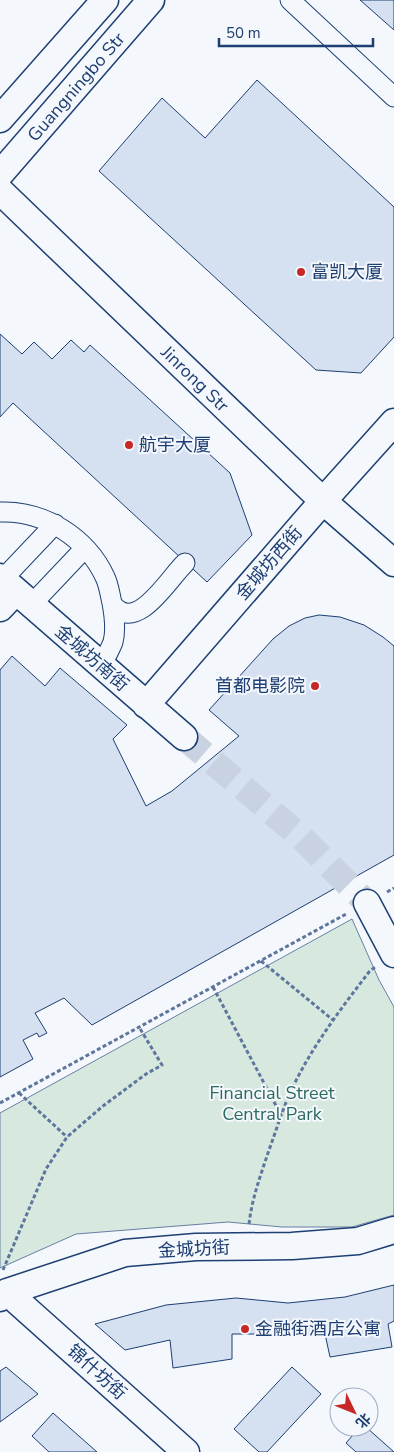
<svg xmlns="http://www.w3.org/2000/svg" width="394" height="1452" font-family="'Nunito Sans','Noto Sans SC',sans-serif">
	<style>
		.green { fill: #d7e8df; stroke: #687fa3 }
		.building { fill: #d5e0f0; stroke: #1d3f73 }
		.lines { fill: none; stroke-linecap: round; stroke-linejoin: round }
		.secondary-tunnel { stroke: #c9d2e0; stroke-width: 26; stroke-dasharray: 26 13; stroke-linecap: butt }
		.street-casing { stroke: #1d3f73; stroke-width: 21 }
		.secondary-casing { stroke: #1d3f73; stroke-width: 29 }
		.path { stroke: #5e769c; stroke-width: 3; stroke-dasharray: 4 2.5; stroke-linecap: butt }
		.street { stroke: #f4f7fb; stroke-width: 19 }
		.secondary { stroke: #f4f7fb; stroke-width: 26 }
		.poi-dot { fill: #c62828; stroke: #f4f7fb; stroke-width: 2 }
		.labels { text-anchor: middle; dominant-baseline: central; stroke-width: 4; stroke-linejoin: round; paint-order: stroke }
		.street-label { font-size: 18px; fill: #1d3f73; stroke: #f4f7fb }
		.poi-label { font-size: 18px; fill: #1d3f73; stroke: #f4f7fb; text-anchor: start }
		.park-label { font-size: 18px; fill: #2c6c60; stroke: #f4f7fb }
	</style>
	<rect width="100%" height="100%" fill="#f4f7fb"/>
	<path class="green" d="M352 919 379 980 394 1007V1215L352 1227H282L228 1222 76 1234 0 1268V1113Z"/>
	<path class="building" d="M360 0H394V30Z
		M257 80 394 207V337L361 373 316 370 99 171 162 98 205 138Z
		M0 334 22 354 34 342 52 359 71 340 84 352 90 345 230 473 252 535 207 582 13 403 0 417Z
		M319 615 340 617 364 625 383 637 394 646V855L92 1025 64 998 35 1013 47 1033 39 1037 37 1033 23 1040 33 1059 0 1077V670L12 656 45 686 60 668 127 725 113 739 146 806 172 791 239 736 209 710 273 639 289 626 305 618Z
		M394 1285V1321L388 1324 392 1347 330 1357 325 1334H232V1359L173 1368 170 1340 125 1350 95 1324 166 1305 236 1298 288 1303 345 1297Z
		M6 1367 38 1394 0 1422V1371Z
		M292 1367 321 1394 267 1452H259L234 1429Z
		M53 1413 97 1452H49L32 1436Z
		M360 1427H366L394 1452H356L346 1443Z"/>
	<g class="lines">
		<path class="secondary-tunnel" d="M184 737 302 838 367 903"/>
		<g class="street-casing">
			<path id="street" d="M290 0 394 97
				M0 512C44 510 87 538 105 577 109 585 110 595 112 603 114 614 116 631 113 642 110 650 105 658 101 666
				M2 580 55 524
				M31 605 85 548
				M113 605C137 634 169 578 185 563"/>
		</g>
		<g class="secondary-casing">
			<path id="secondary" d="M0 119 105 0
				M0 174 151 0
				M0 191 323 501 394 563
				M0 577 184 737
				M0 608 16 591
				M146 705 323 501 394 422
				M367 903 394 954
				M7 1292 186 1452
				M0 1298 7 1292 125 1253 196 1247 292 1246 358 1241 394 1230"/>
		</g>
		<path class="path" d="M387 892 394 888
			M261 961 333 1020
			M213 987 281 1115
			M19 1093 67 1137
			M0 1103 348 913
			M249 1224C252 1198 261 1174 269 1150 276 1131 282 1111 290 1093 310 1049 340 1010 369 972L376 966
			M3 1270 46 1169 67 1137 103 1106 146 1074 162 1065 139 1027"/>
		<use href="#street" class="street"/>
		<use href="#secondary" class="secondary"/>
	</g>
	<g class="poi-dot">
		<circle cx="301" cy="272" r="5"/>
		<circle cx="129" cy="445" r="5"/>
		<circle cx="315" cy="686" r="5"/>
		<circle cx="245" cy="1329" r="5"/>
	</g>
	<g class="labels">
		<g class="street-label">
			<text transform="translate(76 87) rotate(-49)">Guangningbo Str</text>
			<text transform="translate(195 379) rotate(44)">Jinrong Str</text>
			<text transform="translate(269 563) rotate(-49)">金城坊西街</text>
			<text transform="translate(92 658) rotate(41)">金城坊南街</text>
			<text transform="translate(194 1249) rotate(-3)">金城坊街</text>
			<text transform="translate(97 1372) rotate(42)">锦什坊街</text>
		</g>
		<g class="poi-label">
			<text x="311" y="272">富凯大厦</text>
			<text x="139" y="445">航宇大厦</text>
			<text x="305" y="686" text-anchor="end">首都电影院</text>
			<text x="255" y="1329">金融街酒店公寓</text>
		</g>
		<g class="park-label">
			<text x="272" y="1093">Financial Street<tspan x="272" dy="21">Central Park</tspan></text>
		</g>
	</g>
	<g transform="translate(354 1412) rotate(133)"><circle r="24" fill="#f4f7fb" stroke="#9eadc5"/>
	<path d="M0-4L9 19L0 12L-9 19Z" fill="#c62828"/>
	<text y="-8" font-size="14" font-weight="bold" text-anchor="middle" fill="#1d3f73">北</text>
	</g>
	<path d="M219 38v8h154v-8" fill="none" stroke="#1d3f73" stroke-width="2.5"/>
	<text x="226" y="38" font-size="15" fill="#1d3f73" stroke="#f4f7fb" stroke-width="4" paint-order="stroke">50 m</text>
</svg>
